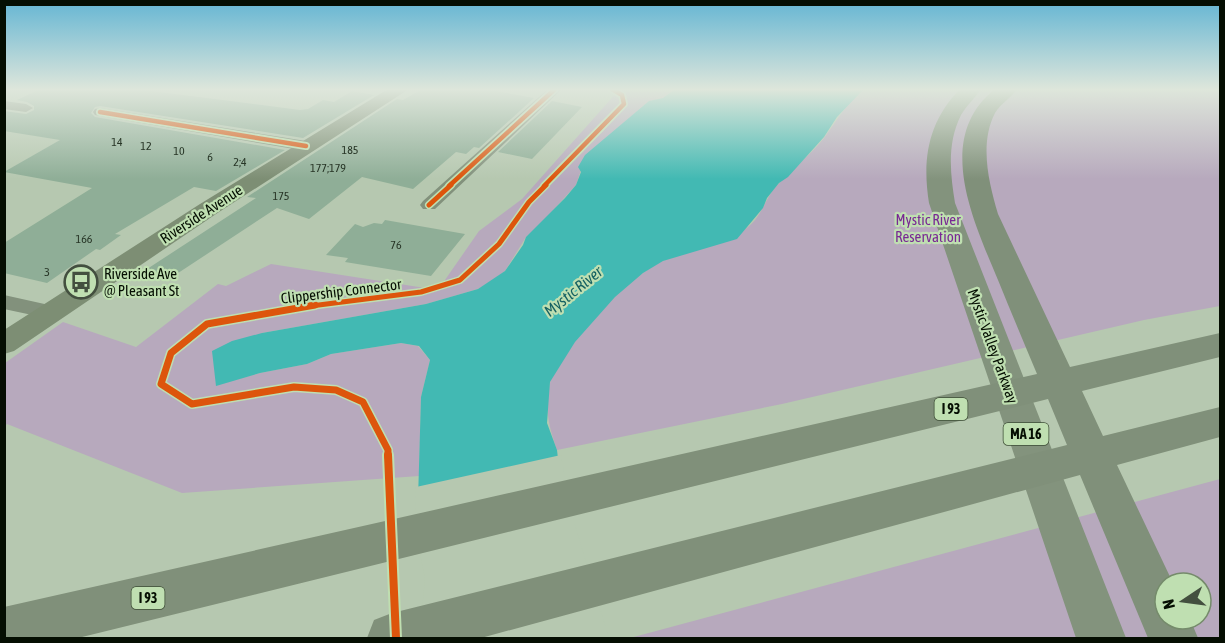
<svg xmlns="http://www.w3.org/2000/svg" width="1225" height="643" font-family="'Asap Condensed',sans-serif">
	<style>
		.green { fill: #b7a9bd; fill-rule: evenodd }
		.water { fill: #42b9b3 }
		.pier { fill: #b6c8b0 }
		.building { fill: #8fae97 }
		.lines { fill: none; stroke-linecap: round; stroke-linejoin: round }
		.street { fill: #82917c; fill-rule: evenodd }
		.secondary { fill: #7d8e74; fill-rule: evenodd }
		.primary { fill: #83937d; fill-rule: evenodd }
		.highway { fill: #80907a; fill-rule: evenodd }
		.cycleway-far3-casing { stroke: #bfdfb1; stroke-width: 8 }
		.cycleway-far2-casing { stroke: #bfdfb1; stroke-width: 8 }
		.cycleway-far1-casing { stroke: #bfdfb1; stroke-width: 10 }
		.cycleway-casing { stroke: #bfdfb1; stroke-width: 12 }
		.cycleway-far3 { stroke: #dd550c; stroke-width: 4.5 }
		.cycleway-far2 { stroke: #dd550c; stroke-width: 5 }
		.cycleway-far1 { stroke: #dd550c; stroke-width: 7 }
		.cycleway { stroke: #dd550c; stroke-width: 8 }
		.labels { text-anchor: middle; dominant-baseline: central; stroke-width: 4.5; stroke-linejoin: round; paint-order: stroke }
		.number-label { font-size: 12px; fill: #283627 }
		.shield { fill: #bfdfb1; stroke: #3d4d36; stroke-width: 1.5 }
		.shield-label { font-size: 14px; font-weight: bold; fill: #050e02 }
		.street-label { font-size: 15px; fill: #050e02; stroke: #bfdfb1 }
		.park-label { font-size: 15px; fill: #792894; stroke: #bfdfb1 }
		.poi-label { font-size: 15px; fill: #050e02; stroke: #bfdfb1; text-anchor: start }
		.water-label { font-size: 16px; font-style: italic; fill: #156162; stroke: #bfdfb1 }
	</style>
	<rect width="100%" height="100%" fill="#b6c8b0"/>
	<path class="green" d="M605 89H675L663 98 649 101 601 143 581 170 576 185 538 227 526 237 505 271 492 281 478 289 426 304 262 333 216 385 260 373 307 364 331 354 401 343 418 346 430 360 421 397 419 476 182 493 7 424 5 426V363L63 322 136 347 218 284 226 286 271 264 438 290 479 231 522 199 618 91Z
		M864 89H1220V306L1144 320 782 404 557 450C549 428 544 407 550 383 558 350 631 274 663 261 691 249 723 246 748 227 760 218 765 201 773 190 788 172 809 157 824 138 838 119 846 104 864 89Z
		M1220 479V638H630ZM1165 583H1201V619H1165Z"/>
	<path class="water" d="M675 89H864L837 117 824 137 788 177 779 183 767 198 763 208 737 239 663 261 643 273 615 297 575 342 550 382 547 423 557 450 559 467 428 578 418 500 421 397 430 360 419 346 401 343 331 354 307 364 260 373 216 386 212 351 232 341 262 333 426 304 478 289 505 271 523 245 526 237 565 198 576 185 581 172 578 167 585 155 649 101 663 98Z"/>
	<path class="pier" d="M561 455 571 512 609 638H425L422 609 425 579 415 529 416 487Z"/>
	<path class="building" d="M40 89H136L300 110 308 109 323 100 334 102 352 91 374 95 303 138 100 106 95 107 91 113 95 117 285 150 216 191 194 187 115 234 121 235 100 250 96 249 47 283 4 273V243L92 188 4 172 60 140 4 131V111L26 114 34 110V106L27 102 17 100Z
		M422 89H485L534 98 479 148 474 147 466 154 456 152 413 189 362 177 309 219 277 208 169 279 144 271 256 198 247 197 397 99 403 100Z
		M552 101 582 107 532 159 498 152Z
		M385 220 465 234 431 276 345 262 348 258 326 255 355 224 363 227 374 223 382 224Z"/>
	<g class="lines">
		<path class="street" d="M548 89H562L435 209H423L420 205 423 201Z
			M4 101 26 104 33 108 26 112 4 109Z
			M100 108 306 141 314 146 306 151 95 115 93 112 95 109Z
			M4 295 58 307 61 312 58 317 51 319 4 309Z"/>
		<path class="secondary" d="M388 89H409L216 214 14 351 4 354V330L200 204Z"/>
		<path class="primary" d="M960 89H981C975 98 967 105 961 115 947 143 950 173 955 203L1126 638H1076L929 203C922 159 928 122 960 89Z"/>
		<path class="highway" d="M995 89H1017C1011 98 1001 103 995 113 979 144 989 183 998 214L1070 367 1220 333V357L1082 391 1103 436 1220 407V437L1117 465 1173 583H1165V619H1190L1198 638H1148L1080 475 481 638H367L374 620 392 613 1067 445 1048 399 78 638H4V607L1037 374C1024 343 1011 312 998 280 974 222 933 138 995 89Z"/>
		<g class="cycleway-far3-casing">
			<path id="cycleway-far3" d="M100 112 306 146
				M449 186 555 89
				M544 186 624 104 622 95 612 89"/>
		</g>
		<g class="cycleway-far2-casing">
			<path id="cycleway-far2" d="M429 205 451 185
				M303 307 421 292 460 280 499 244 529 202 546 185"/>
		</g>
		<g class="cycleway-far1-casing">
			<path id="cycleway-far1" d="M315 305 207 324 171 353 161 384 192 404 294 387 336 390 363 402 388 450V457"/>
		</g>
		<g class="cycleway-casing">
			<path id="cycleway" d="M388 455 396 638"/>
		</g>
		<use href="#cycleway-far3" class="cycleway-far3"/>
		<use href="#cycleway-far2" class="cycleway-far2"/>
		<use href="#cycleway-far1" class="cycleway-far1"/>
		<use href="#cycleway" class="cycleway"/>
	</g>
	<linearGradient id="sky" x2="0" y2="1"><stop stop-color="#65b6d3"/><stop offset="0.5" stop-color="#dee6db"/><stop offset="1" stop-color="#dee6db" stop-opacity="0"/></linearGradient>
	<rect width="1225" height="179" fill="url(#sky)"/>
	<defs>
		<g id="bus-ring" transform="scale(1.725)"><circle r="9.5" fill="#bfdfb1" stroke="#434f3f" stroke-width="1.5"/><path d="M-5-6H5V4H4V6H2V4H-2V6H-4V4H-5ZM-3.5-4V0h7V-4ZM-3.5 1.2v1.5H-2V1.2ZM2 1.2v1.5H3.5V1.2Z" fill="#434f3f"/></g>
	</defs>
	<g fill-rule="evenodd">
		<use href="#bus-ring" x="81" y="282"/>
	</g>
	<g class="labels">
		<g class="number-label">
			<text x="117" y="142">14</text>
			<text x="146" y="146">12</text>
			<text x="350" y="150">185</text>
			<text x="179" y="151">10</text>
			<text x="210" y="157">6</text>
			<text x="240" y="162">2;4</text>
			<text x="328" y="168">177;179</text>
			<text x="281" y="196">175</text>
			<text x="84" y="239">166</text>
			<text x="396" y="245">76</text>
			<text x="47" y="272">3</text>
		</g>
		<g class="shield">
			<rect x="934.5" y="398" width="33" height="22" rx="4.5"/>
			<rect x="1003.5" y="423" width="45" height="22" rx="4.5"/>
			<rect x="131.5" y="587" width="33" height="22" rx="4.5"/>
		</g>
		<g class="shield-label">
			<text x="951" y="409">I 93</text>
			<text x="1026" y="434">MA 16</text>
			<text x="148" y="598">I 93</text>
		</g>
		<g class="street-label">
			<text transform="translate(201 214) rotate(-33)">Riverside Avenue</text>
			<text transform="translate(341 291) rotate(-7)">Clippership Connector</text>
			<text transform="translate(993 346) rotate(70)">Mystic Valley Parkway</text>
		</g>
		<g class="park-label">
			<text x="928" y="219">Mystic River<tspan x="928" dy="17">Reservation</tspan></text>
		</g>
		<g class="poi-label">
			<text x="104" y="273">Riverside Ave<tspan x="104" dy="17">@ Pleasant St</tspan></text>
		</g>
		<g class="water-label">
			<text transform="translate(573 291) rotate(-39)">Mystic River</text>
		</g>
	</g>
	<rect width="1225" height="643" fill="none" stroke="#050e02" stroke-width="12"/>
	<g transform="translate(1183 601) rotate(257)"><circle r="28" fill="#bfdfb1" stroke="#758b6b" stroke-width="1.5"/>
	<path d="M0-4.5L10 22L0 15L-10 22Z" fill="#434f3f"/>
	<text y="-9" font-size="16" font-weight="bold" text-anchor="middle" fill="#050e02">N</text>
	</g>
</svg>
